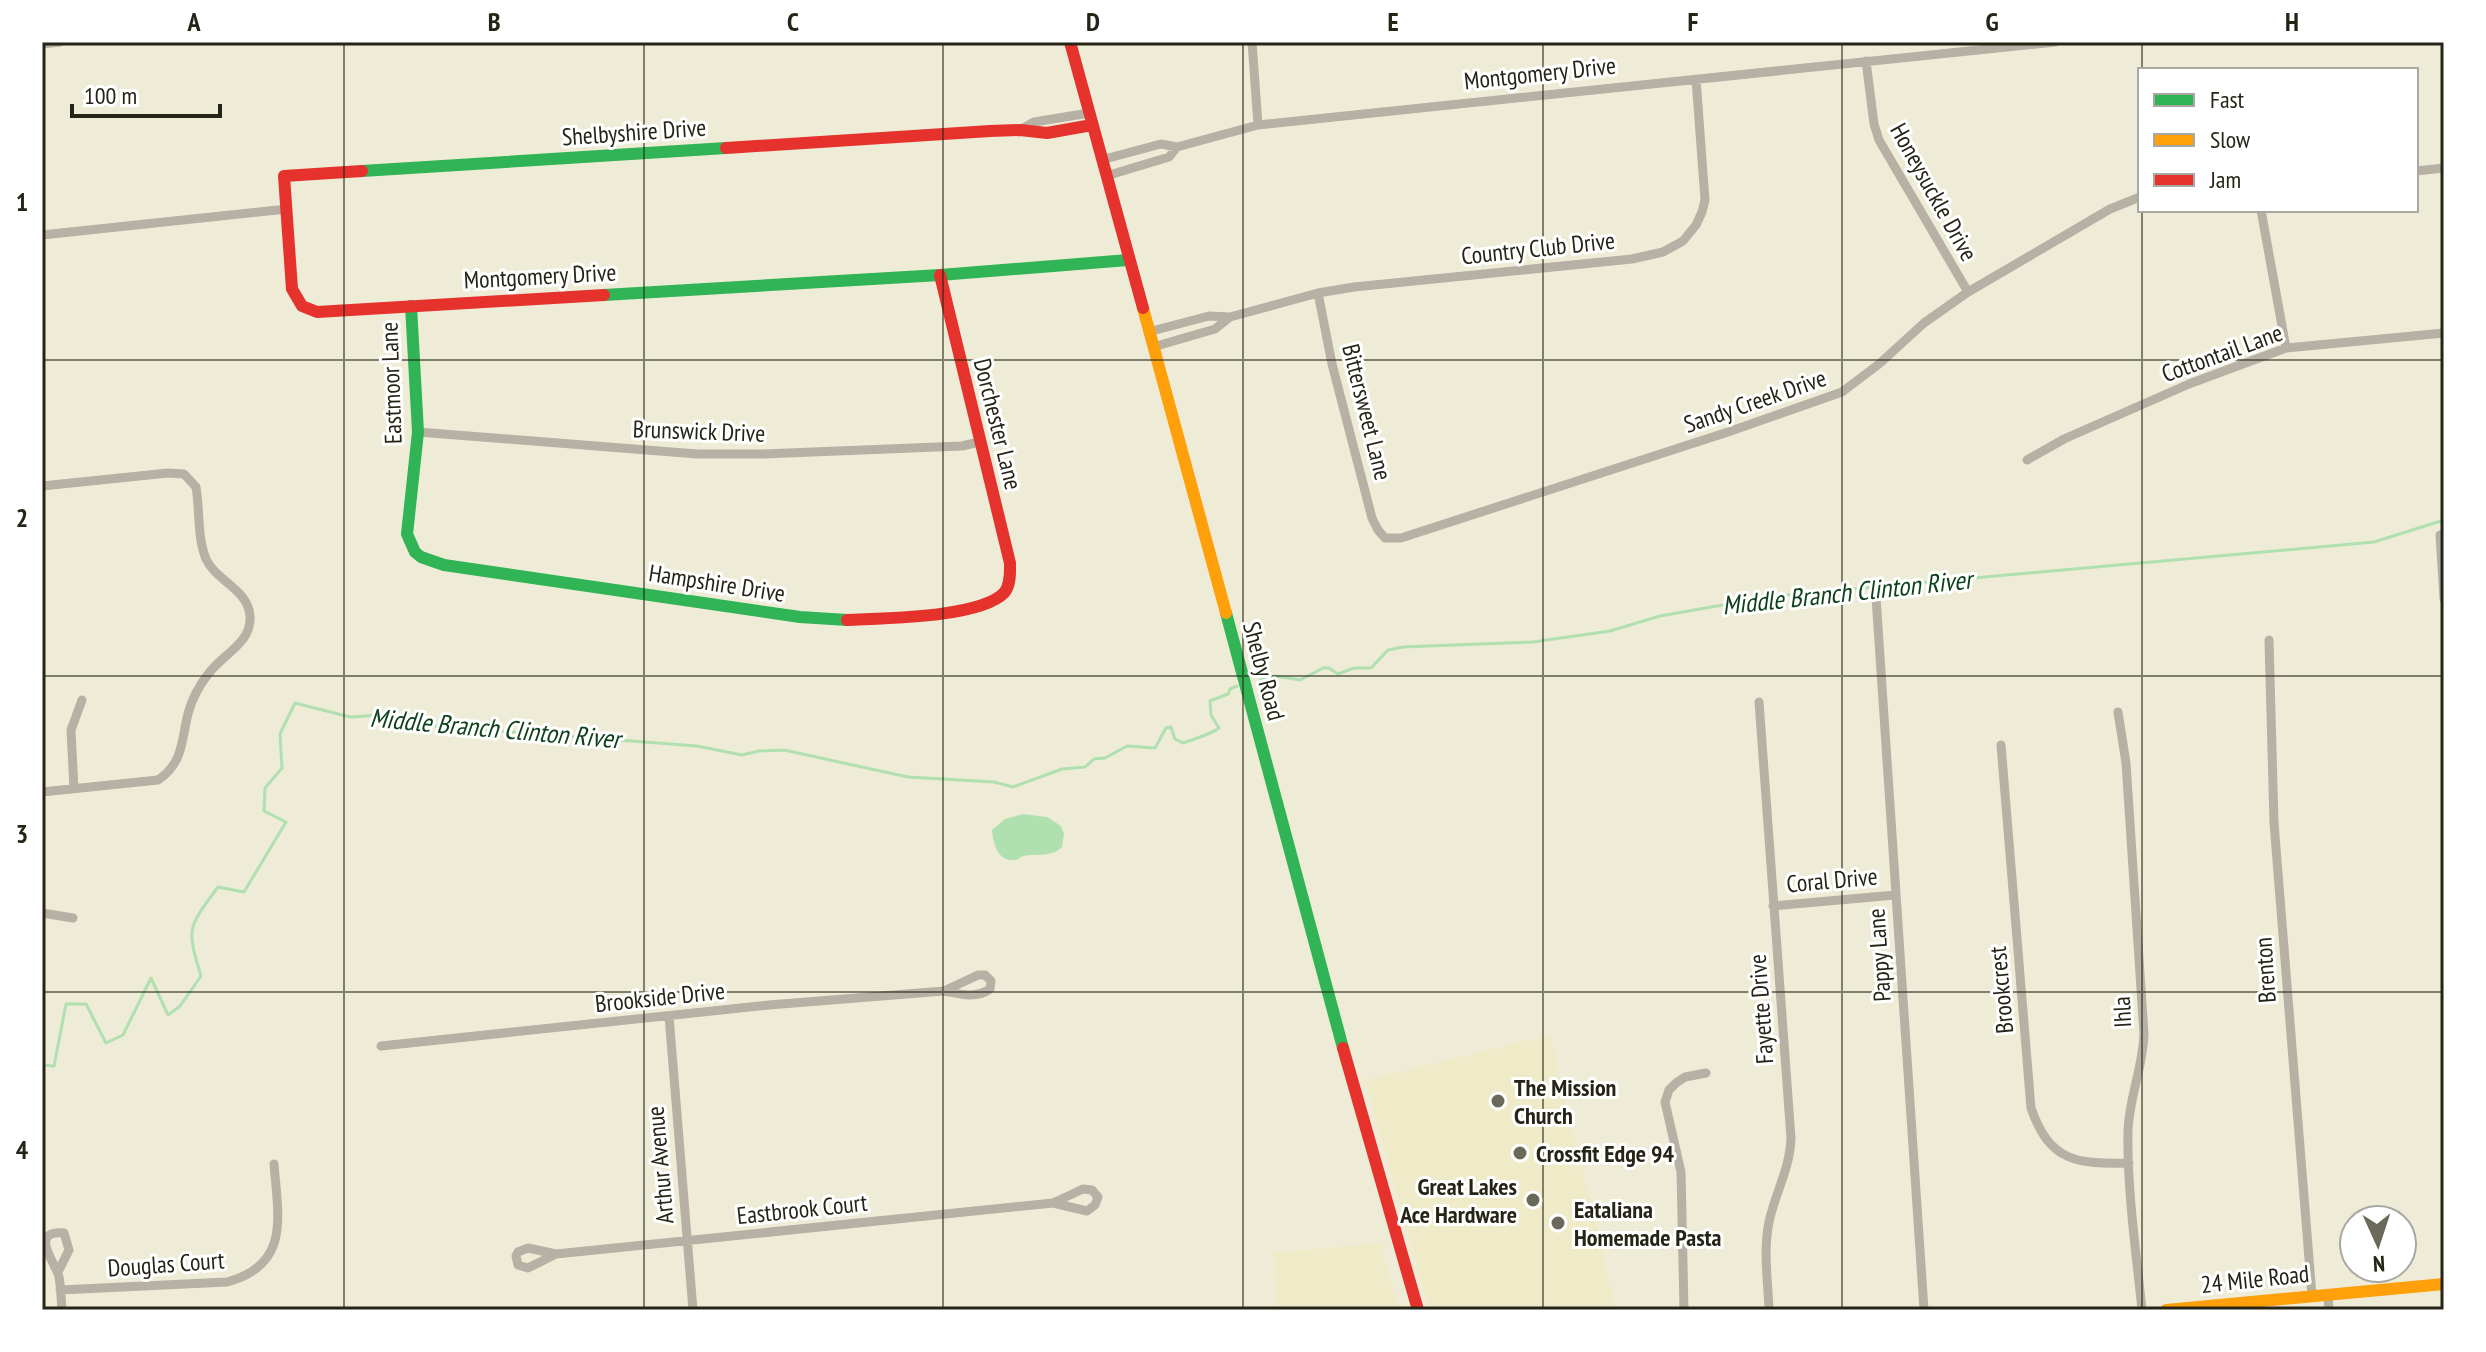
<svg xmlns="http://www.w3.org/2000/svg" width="2486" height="1352" font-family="'PT Sans Narrow',sans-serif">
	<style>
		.built { fill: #efebc9 }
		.water { fill: #b0e0b0 }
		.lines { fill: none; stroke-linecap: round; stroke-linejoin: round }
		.stream { stroke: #b0e0b0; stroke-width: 3 }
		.street { stroke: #b7b0a4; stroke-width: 9 }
		.fast { stroke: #30b455; stroke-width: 12 }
		.slow { stroke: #ff9f0a; stroke-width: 12 }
		.jam { stroke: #e5322d; stroke-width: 12 }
		.grid { fill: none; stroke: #252416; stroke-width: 2; stroke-opacity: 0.55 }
		.poi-dot { fill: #6b6a5a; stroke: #fff; stroke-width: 3 }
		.labels { text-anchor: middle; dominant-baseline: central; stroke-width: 6; stroke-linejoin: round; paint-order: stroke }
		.street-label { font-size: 24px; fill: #252416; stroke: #fff }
		.poi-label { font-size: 24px; font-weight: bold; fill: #252416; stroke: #fff; text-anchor: start }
		.water-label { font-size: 26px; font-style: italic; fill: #0d401b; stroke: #fff }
		.neatline { fill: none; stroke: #252416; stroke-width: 3 }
		.grid-label { font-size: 26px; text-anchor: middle; font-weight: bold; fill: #252416 }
	</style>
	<rect width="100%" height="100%" fill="#eeecd7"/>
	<path class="built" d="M1550 1035 1616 1310H1429L1365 1080Z
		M1380 1243 1399 1310H1277L1273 1253Z"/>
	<path class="water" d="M1023 814 1047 817 1061 826 1064 834 1062 847C1050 858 1038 853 1024 856 1016 858 1022 860 1012 860 997 860 993 842 992 830L1005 819Z"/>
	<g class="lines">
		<path class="stream" d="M1261 679 1275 676 1300 680 1323 668H1329L1338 674 1354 668H1371L1388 650 1403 647 1533 642 1610 631 1660 616 1774 596 2374 542 2444 520
			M42 1065 54 1066 66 1004H86L106 1043 123 1035 151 978 168 1015 180 1006 201 976C186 927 188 928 218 887L244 892 286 822 264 811 265 788 282 768 280 734 295 703 350 717 381 715 405 724 697 746 742 755 759 751 784 750 908 777 994 782 1013 787 1062 769 1085 767 1094 759 1105 758 1127 746 1155 748 1166 728 1171 727 1175 739 1183 743C1192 740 1213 733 1219 728L1211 715 1210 701 1228 694 1230 689 1237 686"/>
		<path class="street" d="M1252 42 1258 125
			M42 44 60 42
			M1866 61 1874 124 1879 140 1968 292
			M1020 130 1034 122 1089 113
			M1101 160 1161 144 1177 147 1258 125 2055 42
			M2416 171 2444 168
			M1106 176 1169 157 1177 147
			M2261 210 2286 348
			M42 235 287 209
			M1318 293 1332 364 1372 518 1378 530 1385 538H1401L1728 432 1842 392 1879 364 1924 323 1968 292 2110 209 2140 197
			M1230 317 1318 293 1354 287 1632 259 1663 252 1683 241 1696 225 1702 212 1705 200 1696 79
			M1148 332 1209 316 1230 317 1215 329 1153 347
			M418 432 697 454H763L962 446 979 442
			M2027 460 2064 439 2189 384 2286 348 2444 333
			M42 486 168 473 184 474 196 487C200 510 197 537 206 559 216 581 248 589 250 616 252 643 223 654 209 673 204 679 199 687 196 693 178 726 191 758 158 780L42 792
			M2440 535 2444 599
			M1876 597 1924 1310
			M2269 640 2274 823 2312 1296
			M1759 702 1791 1138C1790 1169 1775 1193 1769 1222 1763 1251 1768 1281 1769 1310
			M2118 712 2126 763 2144 1034C2143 1067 2129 1098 2128 1131 2127 1190 2136 1251 2142 1310
			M2001 745 2031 1108C2050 1163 2078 1164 2129 1163
			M74 789 71 730 82 700
			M1773 906 1895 895
			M42 913 73 918
			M978 975H985L991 981 990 989C976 999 959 994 944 991Z
			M669 1016 693 1310
			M381 1046 769 1005 944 991
			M556 1254 528 1268 518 1265 516 1256 518 1252 528 1248 556 1254 1053 1203 1087 1211 1095 1205 1098 1197 1092 1190 1083 1189 1053 1203
			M58 1272 69 1250 64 1233C27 1230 57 1265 59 1277 61 1287 61 1299 62 1310
			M60 1290 227 1282C291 1265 278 1216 274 1164
			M2328 1294 2329 1310
			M1684 1310 1681 1172 1665 1102 1669 1090 1676 1083 1685 1077 1706 1073"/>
		<path class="fast" d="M362 171 726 148
			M604 295 940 275 1128 260
			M411 306 418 432 407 534 415 552 421 557 444 565 800 617 847 620
			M1226 613 1343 1048"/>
		<path class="slow" d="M1143 308 1226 613
			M2166 1310 2444 1284"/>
		<path class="jam" d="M1070 42 1143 308
			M726 148 990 131 1020 130 1047 133 1092 125
			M362 171 284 176 292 289 302 306 317 312 604 295
			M847 620C883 618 979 618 1004 593 1011 585 1010 572 1010 563L940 275
			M1343 1048 1418 1310"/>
	</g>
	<path class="grid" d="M344 42V1310M644 42V1310M943 42V1310M1243 42V1310M1543 42V1310M1842 42V1310M2142 42V70M2142 210V1310M42 360H2444M42 676H2444M42 992H2444"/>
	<g class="poi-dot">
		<circle cx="1498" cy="1101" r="8"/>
		<circle cx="1520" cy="1153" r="8"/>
		<circle cx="1533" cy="1200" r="8"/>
		<circle cx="1558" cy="1223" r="8"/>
	</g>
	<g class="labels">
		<g class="street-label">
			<text transform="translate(1540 73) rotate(-6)">Montgomery Drive</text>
			<text transform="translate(634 132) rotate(-4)">Shelbyshire Drive</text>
			<text transform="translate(1934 192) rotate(61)">Honeysuckle Drive</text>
			<text transform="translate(1538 248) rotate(-6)">Country Club Drive</text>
			<text transform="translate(540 276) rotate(-3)">Montgomery Drive</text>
			<text transform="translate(2222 353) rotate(-20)">Cottontail Lane</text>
			<text transform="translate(391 383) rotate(-92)">Eastmoor Lane</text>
			<text transform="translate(1755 401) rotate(-19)">Sandy Creek Drive</text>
			<text transform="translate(1367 412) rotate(76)">Bittersweet Lane</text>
			<text transform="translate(998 424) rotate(76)">Dorchester Lane</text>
			<text transform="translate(699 431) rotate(2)">Brunswick Drive</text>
			<text transform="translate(717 583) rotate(9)">Hampshire Drive</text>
			<text transform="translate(1264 671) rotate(75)">Shelby Road</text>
			<text transform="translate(1832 880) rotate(-5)">Coral Drive</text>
			<text transform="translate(1879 955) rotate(-94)">Pappy Lane</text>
			<text transform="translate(2265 970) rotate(-94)">Brenton</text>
			<text transform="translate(2001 990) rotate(-95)">Brookcrest</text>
			<text transform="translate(660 997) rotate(-6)">Brookside Drive</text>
			<text transform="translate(1761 1009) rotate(-94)">Fayette Drive</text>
			<text transform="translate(2122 1012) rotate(-93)">Ihla</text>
			<text transform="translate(660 1165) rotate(-95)">Arthur Avenue</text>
			<text transform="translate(802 1209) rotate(-6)">Eastbrook Court</text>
			<text transform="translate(166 1264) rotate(-4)">Douglas Court</text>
			<text transform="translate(2255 1279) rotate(-6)">24 Mile Road</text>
		</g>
		<g class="poi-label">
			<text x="1514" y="1087">The Mission<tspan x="1514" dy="28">Church</tspan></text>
			<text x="1536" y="1153">Crossfit Edge 94</text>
			<text x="1517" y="1186" text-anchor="end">Great Lakes<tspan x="1517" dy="28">Ace Hardware</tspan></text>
			<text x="1574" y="1209">Eataliana<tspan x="1574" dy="28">Homemade Pasta</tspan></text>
		</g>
		<g class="water-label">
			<text transform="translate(1847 592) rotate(-6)">Middle Branch Clinton River</text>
			<text transform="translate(495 728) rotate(5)">Middle Branch Clinton River</text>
		</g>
	</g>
	<rect width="2486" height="1352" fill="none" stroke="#ffffff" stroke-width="88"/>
	<rect x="2138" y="68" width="280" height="144" fill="#ffffff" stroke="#a8a7a2" stroke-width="2"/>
	<rect x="2154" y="94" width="40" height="12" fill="#30b455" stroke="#a8a7a2" stroke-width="2"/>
	<text x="2210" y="108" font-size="24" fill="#252416">Fast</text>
	<rect x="2154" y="134" width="40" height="12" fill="#ff9f0a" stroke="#a8a7a2" stroke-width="2"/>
	<text x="2210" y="148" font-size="24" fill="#252416">Slow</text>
	<rect x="2154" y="174" width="40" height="12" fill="#e5322d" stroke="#a8a7a2" stroke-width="2"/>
	<text x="2210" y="188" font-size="24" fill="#252416">Jam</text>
	<g transform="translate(2378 1244) rotate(177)"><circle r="38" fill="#ffffff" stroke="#a8a7a2" stroke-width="2"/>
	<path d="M0-6L14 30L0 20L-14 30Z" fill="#6b6a5a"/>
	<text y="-12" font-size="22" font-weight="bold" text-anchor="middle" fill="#252416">N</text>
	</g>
	<path d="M72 104v12h148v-12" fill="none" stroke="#252416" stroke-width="4"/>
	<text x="84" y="104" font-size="24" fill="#252416" stroke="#ffffff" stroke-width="6" paint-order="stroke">100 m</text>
	<rect x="44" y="44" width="2398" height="1264" class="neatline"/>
	<g class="grid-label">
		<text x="194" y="31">A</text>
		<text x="494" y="31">B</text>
		<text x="793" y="31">C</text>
		<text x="1093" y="31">D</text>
		<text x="1393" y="31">E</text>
		<text x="1693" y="31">F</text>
		<text x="1992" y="31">G</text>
		<text x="2292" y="31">H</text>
		<text x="22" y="211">1</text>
		<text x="22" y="527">2</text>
		<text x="22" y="843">3</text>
		<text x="22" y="1159">4</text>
	</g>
</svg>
